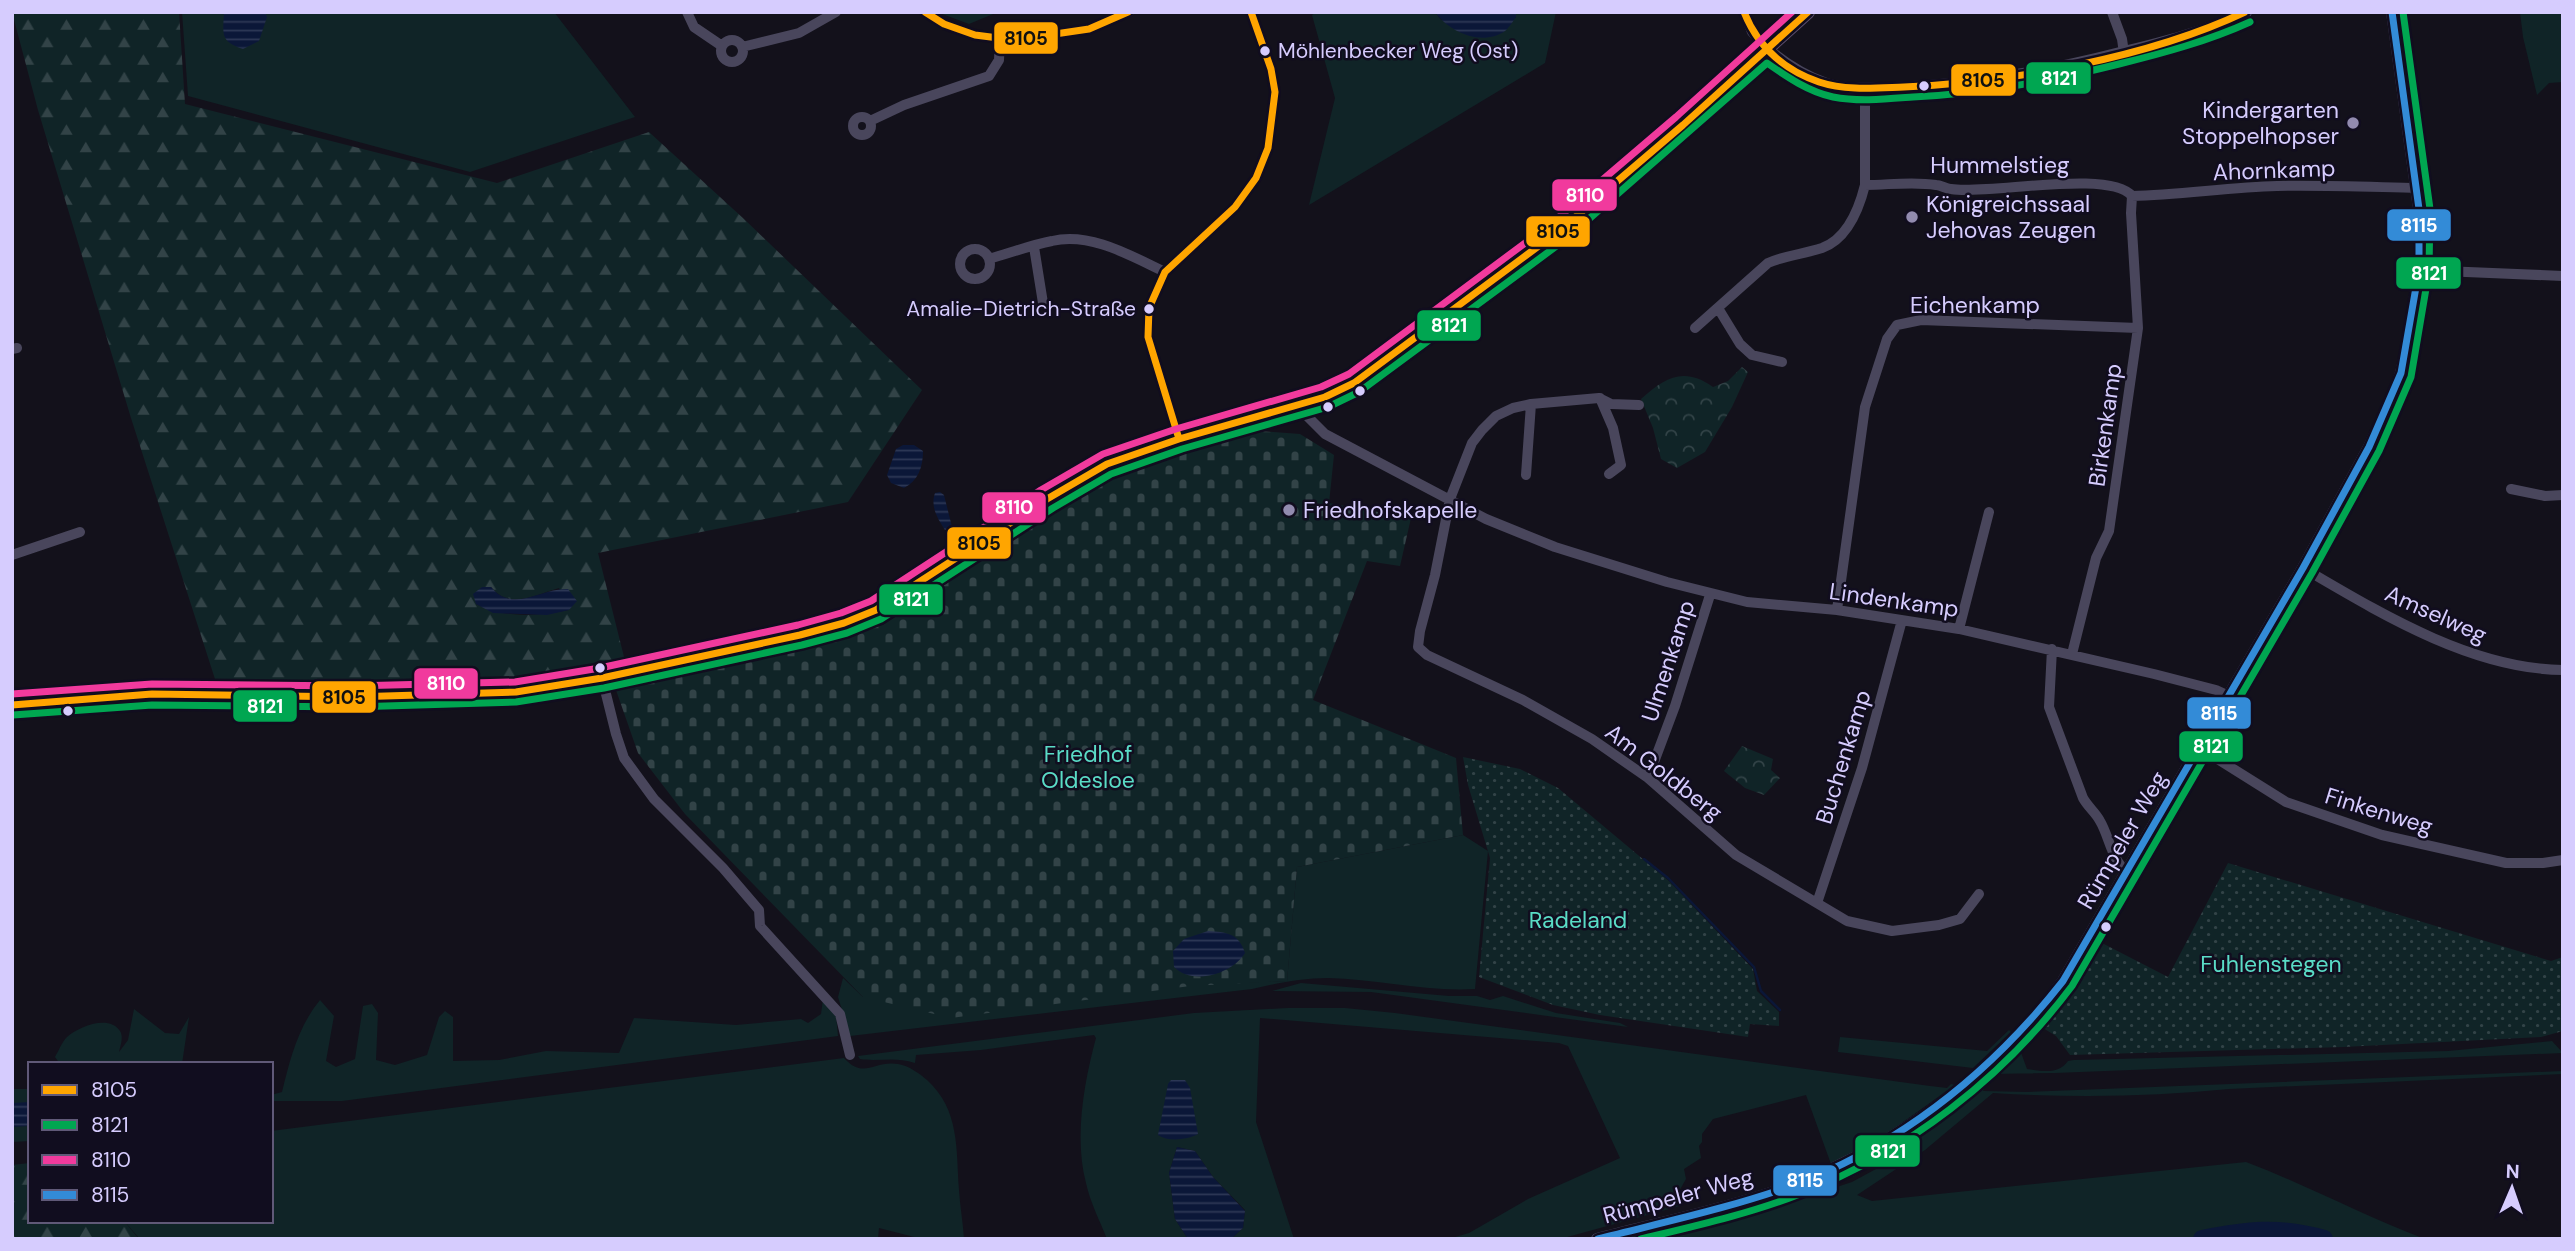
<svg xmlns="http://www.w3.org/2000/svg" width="2575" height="1251" font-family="'DM Sans',sans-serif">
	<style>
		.grass { fill: #102427 }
		.forest { fill: url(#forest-firs); fill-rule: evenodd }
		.cemetery { fill: url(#cemetery-stones) }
		.park { fill: url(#park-crowns) }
		.garden { fill: url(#garden-dots) }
		.water { fill: url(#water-rules) }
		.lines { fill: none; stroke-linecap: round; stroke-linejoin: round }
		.stream { stroke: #0b1738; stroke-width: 2.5 }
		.river { stroke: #0b1738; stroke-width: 18 }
		.minor { stroke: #49465c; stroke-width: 10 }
		.tertiary { stroke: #49465c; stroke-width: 12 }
		.primary { stroke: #5d4f6d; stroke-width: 14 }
		.bus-1-casing { stroke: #110d1f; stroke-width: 12 }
		.bus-2-casing { stroke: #110d1f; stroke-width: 12 }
		.bus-3-casing { stroke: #110d1f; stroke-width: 12 }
		.bus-4-casing { stroke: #110d1f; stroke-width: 12 }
		.bus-1 { stroke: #ffa500; stroke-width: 7 }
		.bus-2 { stroke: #00a651; stroke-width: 7 }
		.bus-3 { stroke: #f13a9d; stroke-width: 7 }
		.bus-4 { stroke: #338bd7; stroke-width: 7 }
		.bus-dot { fill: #d6ccfe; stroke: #110d1f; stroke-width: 2.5 }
		.poi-dot { fill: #928baf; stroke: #110d1f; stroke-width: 2.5 }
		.labels { text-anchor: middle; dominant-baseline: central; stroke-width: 5; stroke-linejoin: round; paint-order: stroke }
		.bus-label { font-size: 21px; fill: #d6ccfe; stroke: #110d1f; text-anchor: start }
		.poi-label { font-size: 23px; fill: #d6ccfe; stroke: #110d1f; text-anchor: start }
		.street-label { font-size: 23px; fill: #d6ccfe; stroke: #110d1f }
		.park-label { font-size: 23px; fill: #5adbc6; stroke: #110d1f }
		.line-badge { stroke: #110d1f; stroke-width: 2.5 }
		.badge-label { font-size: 19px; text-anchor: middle; font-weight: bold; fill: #fff }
		.pale-badge-label { font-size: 19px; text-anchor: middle; font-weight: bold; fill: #111 }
	</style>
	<defs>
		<pattern id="forest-firs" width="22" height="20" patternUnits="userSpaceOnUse" patternTransform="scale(1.75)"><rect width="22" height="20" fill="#102427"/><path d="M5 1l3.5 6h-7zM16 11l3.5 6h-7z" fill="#324347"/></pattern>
		<pattern id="cemetery-stones" width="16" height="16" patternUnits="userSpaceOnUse" patternTransform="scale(1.75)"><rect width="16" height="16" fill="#102427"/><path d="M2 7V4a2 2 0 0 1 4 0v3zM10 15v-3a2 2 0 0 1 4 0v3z" fill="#324347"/></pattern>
		<pattern id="park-crowns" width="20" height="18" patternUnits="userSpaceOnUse" patternTransform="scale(1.75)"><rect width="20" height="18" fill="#102427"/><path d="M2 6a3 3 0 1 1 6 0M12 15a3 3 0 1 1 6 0" fill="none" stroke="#324347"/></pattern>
		<pattern id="garden-dots" width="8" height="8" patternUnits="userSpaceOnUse" patternTransform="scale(1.75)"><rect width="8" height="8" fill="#102427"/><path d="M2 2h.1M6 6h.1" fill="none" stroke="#324347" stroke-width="1.8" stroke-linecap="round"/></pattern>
		<pattern id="water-rules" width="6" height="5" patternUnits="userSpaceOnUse" patternTransform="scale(1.75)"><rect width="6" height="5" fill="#0b1738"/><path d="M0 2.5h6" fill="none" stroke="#2e3856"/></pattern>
	</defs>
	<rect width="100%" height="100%" fill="#13111b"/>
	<path class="grass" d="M182 12H554L635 117 470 172 188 96Z
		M937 12H998L969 24Z
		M1317 12H1435L1441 20 1516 18V12H1556L1545 63 1309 205 1335 98 1312 15Z
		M2520 12H2563V82L2549 83 2537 95 2523 37Z
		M1463 835 1488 851 1475 989C1425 992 1377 979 1328 978 1302 978 1277 983 1252 989L850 1036 838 997 843 978 863 997 1287 981 1297 867Z
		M1301 983 1449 996H1477L1490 1000 1503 996 1556 1013 1620 1023 1628 1027 1371 992 1272 991Z
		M823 999 836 1015 838 1036 342 1101H271V1095L282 1092C290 1059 298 1027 320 1000L334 1016 326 1061 336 1067 355 1059 363 1006 372 1004 378 1013 376 1060 395 1065 427 1055 439 1017 445 1011 453 1017V1061L499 1060 546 1051 619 1053 634 1018 736 1025 801 1019 808 1023 821 1014Z
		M1288 1008H1345L1395 1013 1930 1086 1947 1088 1951 1084 1955 1085 1882 1137 1831 1164 1806 1095 1713 1119 1702 1134V1142L1699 1146 1701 1158 1684 1169 1686 1179 1678 1193 1680 1206 1560 1239H1448L1469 1233 1528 1199 1620 1158 1568 1046 1559 1043 1260 1018 1256 1122 1294 1239H1231L1243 1228 1245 1210 1213 1177 1195 1151 1177 1147 1169 1173 1175 1219 1188 1239H1107C1100 1221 1090 1202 1086 1183 1074 1138 1084 1082 1096 1038L1094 1035 981 1050 916 1055 915 1063C894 1056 880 1062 860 1059L858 1056 1194 1013Z
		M134 1009 165 1033 179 1034 189 1017 182 1064H60L55 1057C59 1050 62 1042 67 1037 78 1027 109 1014 120 1031 124 1037 120 1047 119 1052L128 1040Z
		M2009 1030 2011 1032 1973 1068 1838 1052 1840 1037 1987 1051Z
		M2552 1041 2563 1053 2055 1073 1991 1074 2019 1047 2027 1069C2042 1071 2058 1075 2068 1061L2074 1060 2448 1051Z
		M844 1058C864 1080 874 1060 898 1064 909 1066 919 1073 927 1080 960 1110 956 1149 959 1190 960 1206 963 1223 964 1239H922L879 1228 878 1239H127L138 1237 124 1221H271V1131Z
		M2563 1071V1074L2229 1089C2151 1097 2071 1098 1993 1093L1925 1150 1857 1195 1872 1201 2246 1162C2307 1185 2364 1216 2425 1239H1656L1779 1206 1852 1182 1876 1169 1923 1135 1985 1086 1983 1091 2027 1092Z
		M12 1089H30V1141L12 1142Z
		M1964 1090 1973 1091 1917 1135 1874 1165 1853 1177 1839 1170Z
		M1832 1173 1848 1179C1779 1202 1686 1239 1614 1239Z"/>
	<path class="forest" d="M12 12H179L185 104 497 183 649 132 744 219 922 390 848 502 598 553 626 665 515 684 352 687 215 679 131 418 38 110ZM491 587C510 610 534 595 559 588L569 610C539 616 504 619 476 604Z
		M30 1163V1221H124L138 1238 12 1239V1165Z"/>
	<path class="cemetery" d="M1259 431 1300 434 1334 455 1329 503 1411 518 1400 566 1367 561 1313 700 1456 758 1463 835 1297 867 1287 981 1190 986 951 1018 863 997 685 814 638 753 616 690 803 649 883 625 1043 520 1141 461Z"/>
	<path class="park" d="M1742 367 1748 372 1732 407 1705 452 1677 468 1661 459 1653 428 1641 399C1665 378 1683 366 1713 387L1728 381Z
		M1742 746 1773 759 1771 770 1780 778 1764 795 1745 788 1724 771Z"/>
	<path class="garden" d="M1463 757 1520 769 1558 788 1669 881 1753 969 1757 991 1779 1012V1026L1750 1024 1748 1037 1600 1015 1553 1005 1479 977 1490 858 1468 785Z
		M2228 863 2551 961 2563 957V1031L2541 1037 2343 1047 2070 1055 2056 1036 2043 1028 2100 942 2168 977Z"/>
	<path class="water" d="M224 12H265L267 17 259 41 243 49C220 41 223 35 224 12Z
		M1435 12H1516V17C1513 21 1509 28 1505 31 1482 47 1449 32 1435 12Z
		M903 445H914L923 451C923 467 918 481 904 488L891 483 887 475 896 449Z
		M940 492 944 495 952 527 950 530H945C938 519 930 507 935 493Z
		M482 587H491C513 614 540 588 568 589L577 601 569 610 547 615 493 613 476 604 473 594Z
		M1208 931C1226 932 1239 933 1245 953 1232 974 1193 986 1174 967L1173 951 1184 939Z
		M1171 1080H1185L1190 1088 1198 1134C1187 1140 1168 1142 1158 1135L1168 1084Z
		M30 1102V1126L12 1127V1103Z
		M1177 1147 1195 1151 1213 1177 1245 1211 1243 1228 1231 1239H1188L1175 1219 1169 1173Z"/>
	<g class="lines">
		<path class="stream" d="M1644 859 1668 878 1754 967 1761 991 1780 1010"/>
		<path class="river" d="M2202 1239C2247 1230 2279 1226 2324 1239"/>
		<path class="minor" d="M687 12 694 27 722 46
			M925 12 944 24 975 35 1014 40 1089 29 1129 12
			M1744 12 1752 32 1767 49
			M2112 12 2122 39 2124 53
			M721 51a11 11 0 1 1 22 0a11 11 0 1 1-22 0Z
			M742 47 799 33 836 12
			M853 126a9 9 0 1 1 18 0a9 9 0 1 1-18 0Z
			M870 121 904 105 989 76 999 60 1000 39
			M1865 185C1888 185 1913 181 1936 185 1941 185 1946 189 1951 189 1989 195 2109 169 2132 196
			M2132 196C2181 195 2229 187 2277 186 2324 185 2371 187 2418 188
			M1034 247 1043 303
			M960 264a15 15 0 1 1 30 0a15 15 0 1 1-30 0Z
			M989 259C1010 253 1031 245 1052 241 1091 232 1131 256 1165 272
			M2419 270 2563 276
			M1718 308 1740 344 1752 355 1782 362
			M1695 328 1768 263C1786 255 1804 254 1822 248 1847 239 1859 209 1865 185V89
			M12 349 17 348
			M1600 398 1613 428 1621 465 1609 474
			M1639 405 1611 404 1599 398 1531 404 1513 408 1496 416 1482 430 1472 443 1450 499 1435 575 1420 631 1418 647 1427 655 1523 700 1592 739 1648 778 1736 855 1847 921 1892 931 1939 925 1960 919 1979 894
			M1297 406 1325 434 1486 519 1555 547 1667 582 1747 602 1837 610 1959 629 2154 674 2216 690 2229 696
			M1179 439 1148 337 1149 308 1165 272 1235 207 1256 178 1268 148 1275 92 1271 69 1251 12
			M1526 475 1531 404
			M2511 489 2545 496 2563 495
			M12 555 80 532
			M2303 568C2380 613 2471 669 2563 670
			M1837 610 1865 407 1887 339 1897 325 1921 320 2138 328
			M1959 629 1989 512
			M2052 649 2049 707 2083 798C2088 807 2096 813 2100 821 2109 836 2112 861 2127 872
			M2072 654 2096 558 2109 531 2138 328 2131 213 2132 196
			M602 678 616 734 624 758 654 799 723 868 759 910 760 926 840 1014 850 1055
			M2200 748 2286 802 2382 835 2506 863H2543L2563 860
			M1648 778 1675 706 1710 595
			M1817 903 1862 768 1902 620"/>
		<path class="tertiary" d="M1767 49C1785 64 1804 76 1826 84 1847 91 1873 88 1895 88 1971 85 2046 72 2120 53 2163 43 2206 32 2246 12
			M1597 1239C1663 1222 1732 1208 1796 1184 1900 1144 1997 1071 2063 981L2303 568 2369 447 2392 398 2401 373 2408 342 2419 270V209L2392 12"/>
		<path class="primary" d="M12 705 152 694 352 697 516 692 602 678 800 635 844 623 876 610 922 582 1047 499 1107 464 1179 439 1325 397 1354 383 1559 231 1683 125 1808 12"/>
		<g class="bus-1-casing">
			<path id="bus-1" d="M925 12 944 24 975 35 1014 40 1089 29 1128 12
				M1744 12C1758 47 1784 70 1819 82 1846 91 1876 88 1904 87 2012 82 2148 58 2245 12
				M1179 439 1148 337 1149 308 1165 272 1235 207 1256 178 1268 148 1275 92 1271 69 1251 12
				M12 705 152 694 352 697 516 692 602 678 800 635 844 623 876 610 1047 499 1107 464 1179 439 1325 397 1354 383 1559 231 1683 125 1808 12"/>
		</g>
		<g class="bus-2-casing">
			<path id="bus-2" d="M13 715 152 705 352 707 516 702 604 688 802 645 847 633 881 619 1053 508 1111 474 1182 449 1328 407 1359 392 1566 239 1767 63C1787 77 1809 92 1833 97 1859 102 1887 99 1913 97 1983 94 2051 81 2119 64 2164 53 2208 41 2250 22
				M1641 1239C1695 1226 1749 1214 1800 1194 1909 1151 2002 1079 2072 986L2312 573 2379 451 2411 377 2429 271 2430 209 2403 12"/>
		</g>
		<g class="bus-3-casing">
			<path id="bus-3" d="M12 694 152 684 352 686 515 682 600 668 798 625 841 613 871 601 1041 490 1103 454 1176 429 1321 387 1349 374 1552 223 1676 117 1792 12"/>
		</g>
		<g class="bus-4-casing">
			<path id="bus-4" d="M1598 1239C1664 1222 1730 1208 1794 1185 1902 1144 1992 1071 2063 981L2303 568 2369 447 2401 373 2419 270V209L2392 12"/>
		</g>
		<use href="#bus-1" class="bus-1"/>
		<use href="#bus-2" class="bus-2"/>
		<use href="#bus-3" class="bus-3"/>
		<use href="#bus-4" class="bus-4"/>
	</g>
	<g class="bus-dot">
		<circle cx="1265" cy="51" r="6"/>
		<circle cx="1924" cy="86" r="6"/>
		<circle cx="1149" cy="309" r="6"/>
		<circle cx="1360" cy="391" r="6"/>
		<circle cx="1328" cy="407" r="6"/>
		<circle cx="600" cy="668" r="6"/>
		<circle cx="68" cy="711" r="6"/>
		<circle cx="2106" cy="927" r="6"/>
	</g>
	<g class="poi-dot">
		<circle cx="2353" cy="123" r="7"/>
		<circle cx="1912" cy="217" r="7"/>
		<circle cx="1289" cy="510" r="7"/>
	</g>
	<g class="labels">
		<g class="bus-label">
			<text x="1278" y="51">Möhlenbecker Weg (Ost)</text>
			<text x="1136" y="309" text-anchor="end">Amalie-Dietrich-Straße</text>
		</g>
		<g class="poi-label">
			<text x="2339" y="110" text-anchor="end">Kindergarten<tspan x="2339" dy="26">Stoppelhopser</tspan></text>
			<text x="1926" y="204">Königreichssaal<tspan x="1926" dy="26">Jehovas Zeugen</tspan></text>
			<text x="1303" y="510">Friedhofskapelle</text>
		</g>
		<g class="street-label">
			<text x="2000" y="165">Hummelstieg</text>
			<text transform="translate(2274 170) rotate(-2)">Ahornkamp</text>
			<text x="1975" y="305">Eichenkamp</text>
			<text transform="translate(2105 425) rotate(-82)">Birkenkamp</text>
			<text transform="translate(1894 600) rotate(8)">Lindenkamp</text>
			<text transform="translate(2436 614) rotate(24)">Amselweg</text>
			<text transform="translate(1668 661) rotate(-72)">Ulmenkamp</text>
			<text transform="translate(1843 757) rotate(-73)">Buchenkamp</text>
			<text transform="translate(1664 772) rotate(38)">Am Goldberg</text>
			<text transform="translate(2379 811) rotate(17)">Finkenweg</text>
			<text transform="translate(2122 840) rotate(-60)">Rümpeler Weg</text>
			<text transform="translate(1678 1196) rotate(-15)">Rümpeler Weg</text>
		</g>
		<g class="park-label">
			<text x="1088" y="754">Friedhof<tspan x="1088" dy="26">Oldesloe</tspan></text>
			<text x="1578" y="920">Radeland</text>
			<text x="2271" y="964">Fuhlenstegen</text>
		</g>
	</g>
	<g class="line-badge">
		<rect x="993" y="21" width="66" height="34" rx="7" fill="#ffa500"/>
		<rect x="2025" y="61" width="67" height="34" rx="7" fill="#00a651"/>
		<rect x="1950" y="63" width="67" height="34" rx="7" fill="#ffa500"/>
		<rect x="1551" y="178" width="67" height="34" rx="7" fill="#f13a9d"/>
		<rect x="2386" y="208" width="66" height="34" rx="7" fill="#338bd7"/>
		<rect x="1525" y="215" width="66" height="33" rx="7" fill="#ffa500"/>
		<rect x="2395" y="256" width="67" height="34" rx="7" fill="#00a651"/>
		<rect x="1416" y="309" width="66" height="33" rx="7" fill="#00a651"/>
		<rect x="981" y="491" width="66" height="33" rx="7" fill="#f13a9d"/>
		<rect x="946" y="526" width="66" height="34" rx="7" fill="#ffa500"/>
		<rect x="878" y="583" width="66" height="33" rx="7" fill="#00a651"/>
		<rect x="413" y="667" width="66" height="33" rx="7" fill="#f13a9d"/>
		<rect x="311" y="680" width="66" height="34" rx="7" fill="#ffa500"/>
		<rect x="232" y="689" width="66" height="34" rx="7" fill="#00a651"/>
		<rect x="2186" y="696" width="66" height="34" rx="7" fill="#338bd7"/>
		<rect x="2178" y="730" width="66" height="33" rx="7" fill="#00a651"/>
		<rect x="1854" y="1134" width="67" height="34" rx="7" fill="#00a651"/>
		<rect x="1772" y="1164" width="66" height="33" rx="7" fill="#338bd7"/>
	</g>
	<g class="badge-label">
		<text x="2059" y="85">8121</text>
		<text x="1585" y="202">8110</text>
		<text x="2419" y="232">8115</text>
		<text x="2429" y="280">8121</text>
		<text x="1449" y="332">8121</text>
		<text x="1014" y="514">8110</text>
		<text x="911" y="606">8121</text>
		<text x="446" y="690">8110</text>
		<text x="265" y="713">8121</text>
		<text x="2219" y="720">8115</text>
		<text x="2211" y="753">8121</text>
		<text x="1888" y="1158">8121</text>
		<text x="1805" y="1187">8115</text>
	</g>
	<g class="pale-badge-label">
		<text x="1026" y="45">8105</text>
		<text x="1983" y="87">8105</text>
		<text x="1558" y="238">8105</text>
		<text x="979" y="550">8105</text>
		<text x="344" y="704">8105</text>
	</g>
	<rect width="2575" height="1251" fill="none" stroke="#d6ccfe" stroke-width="28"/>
	<rect x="28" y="1062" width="245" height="161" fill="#110d1f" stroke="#605978" stroke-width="2"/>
	<rect x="42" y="1085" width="35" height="10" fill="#ffa500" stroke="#605978" stroke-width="2"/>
	<text x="91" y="1097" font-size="21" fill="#d6ccfe">8105</text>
	<rect x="42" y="1120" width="35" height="10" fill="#00a651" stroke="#605978" stroke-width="2"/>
	<text x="91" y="1132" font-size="21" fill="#d6ccfe">8121</text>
	<rect x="42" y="1155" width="35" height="10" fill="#f13a9d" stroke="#605978" stroke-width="2"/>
	<text x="91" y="1167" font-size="21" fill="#d6ccfe">8110</text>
	<rect x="42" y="1190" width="35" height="10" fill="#338bd7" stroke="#605978" stroke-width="2"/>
	<text x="91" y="1202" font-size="21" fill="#d6ccfe">8115</text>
	<g transform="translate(2512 1188) rotate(2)" stroke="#110d1f" stroke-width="5" paint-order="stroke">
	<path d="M0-5L12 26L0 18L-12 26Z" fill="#d6ccfe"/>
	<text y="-10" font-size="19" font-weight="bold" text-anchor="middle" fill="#d6ccfe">N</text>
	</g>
</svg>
